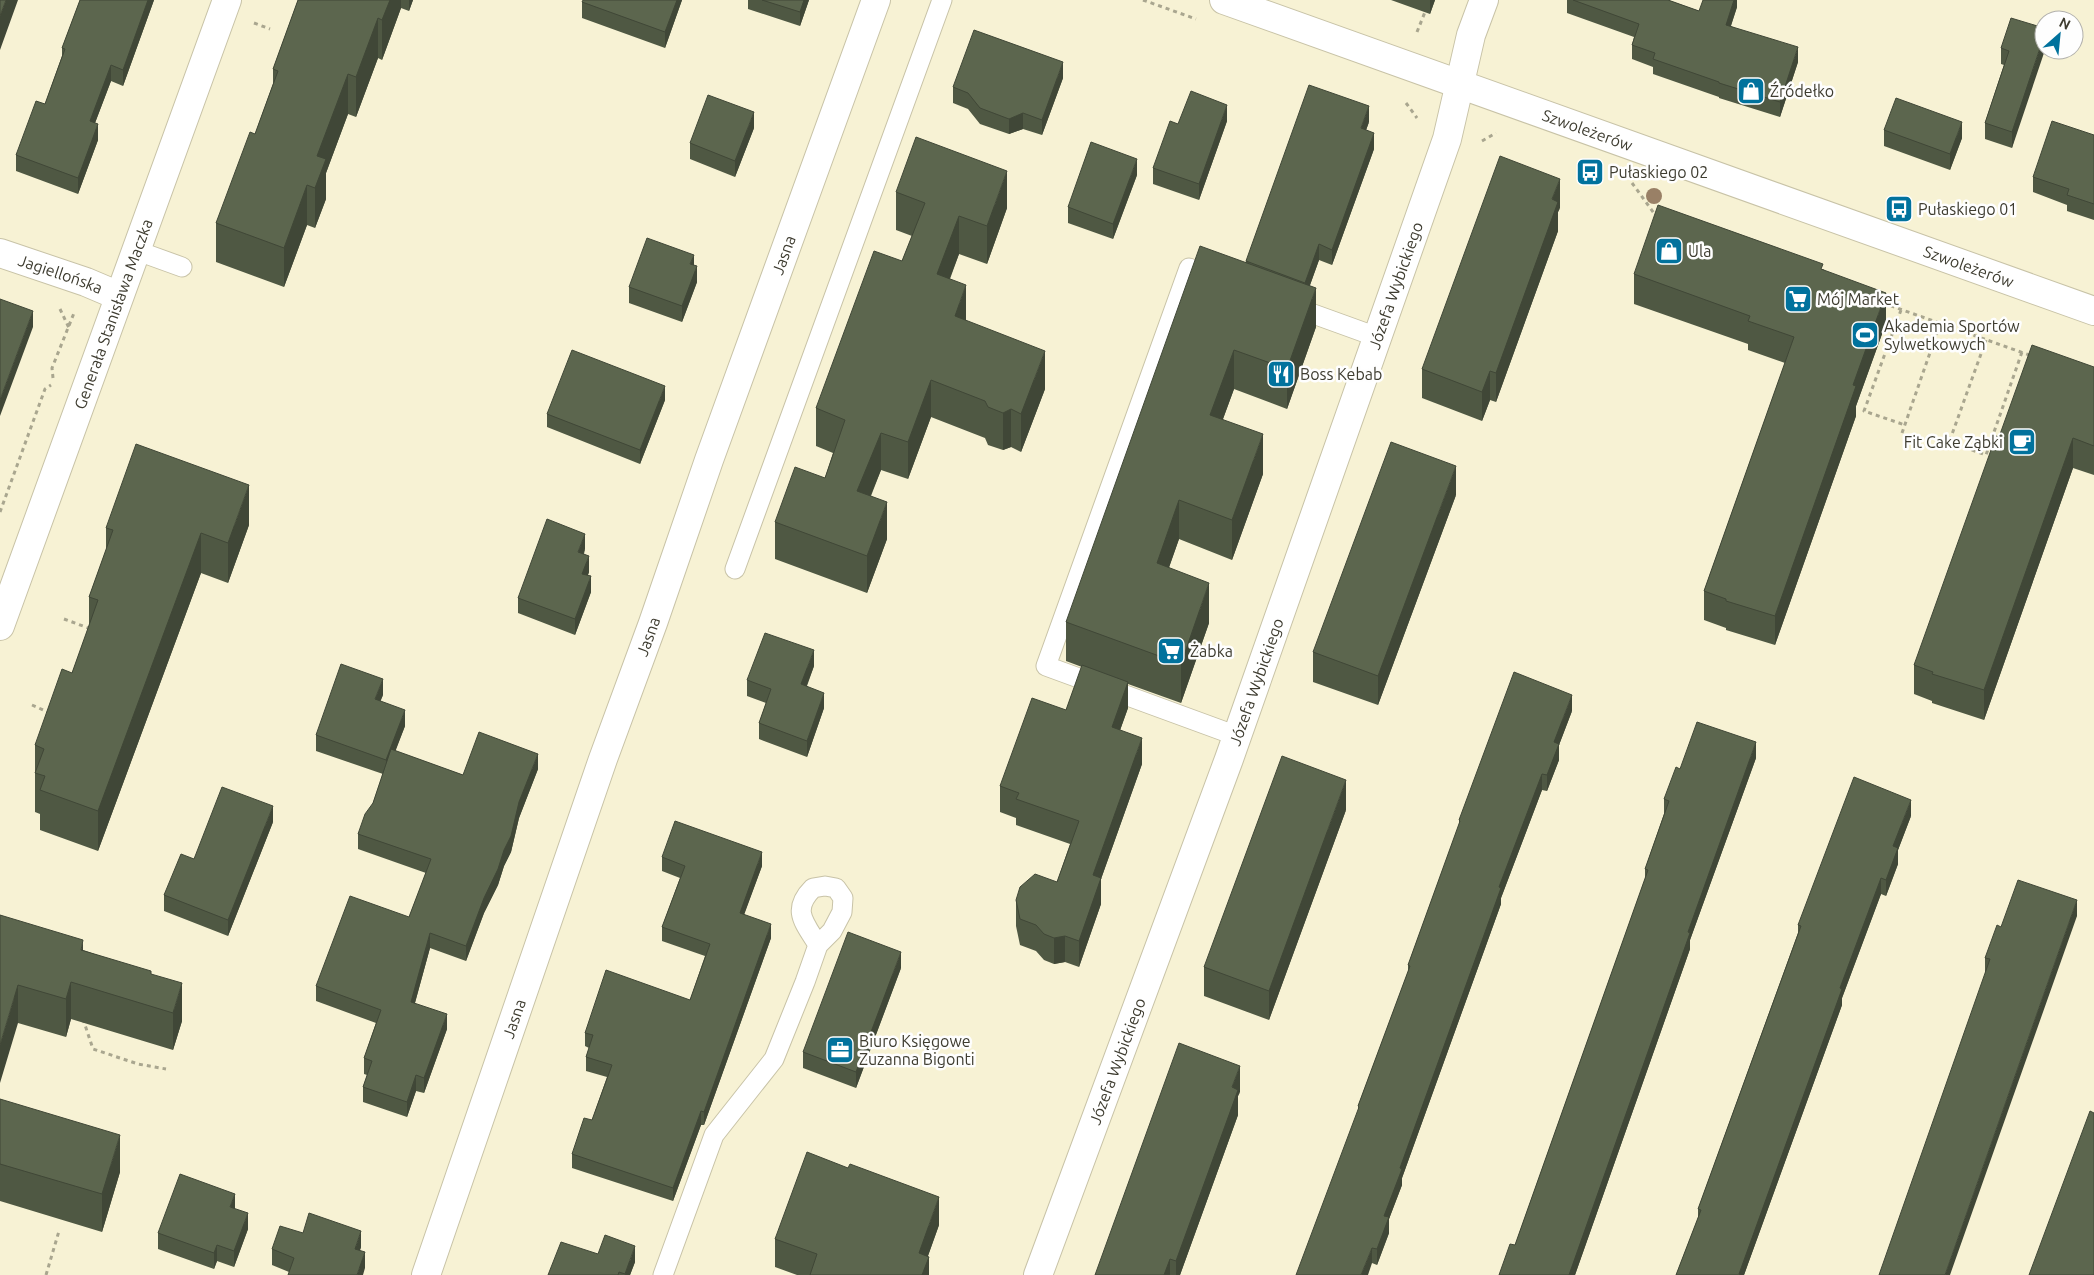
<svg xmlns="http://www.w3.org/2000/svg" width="2094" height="1275" font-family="Ubuntu,sans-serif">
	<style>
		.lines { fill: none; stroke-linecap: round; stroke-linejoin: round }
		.service-casing { stroke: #c8c3a7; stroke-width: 21 }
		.minor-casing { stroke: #c8c3a7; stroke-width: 30 }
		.tertiary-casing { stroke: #c8c3a7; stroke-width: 30 }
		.path { stroke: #a9a68f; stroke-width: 3; stroke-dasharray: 4 4; stroke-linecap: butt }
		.service { stroke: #fff; stroke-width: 19 }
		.minor { stroke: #fff; stroke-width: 28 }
		.tertiary { stroke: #fff; stroke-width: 28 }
		.tree { fill: #998066 }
		.wall { fill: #4f5843 }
		.shaded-wall { fill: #404737 }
		.building { fill: #5c664e; stroke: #404737 }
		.labels { text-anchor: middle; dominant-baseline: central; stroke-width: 5; stroke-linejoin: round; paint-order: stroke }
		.poi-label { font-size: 16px; fill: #3e3c30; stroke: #fefefe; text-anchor: start }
		.street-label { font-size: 16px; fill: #3e3c30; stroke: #fefefe }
	</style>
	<rect width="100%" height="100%" fill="#f7f2d4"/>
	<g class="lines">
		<g class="service-casing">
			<path id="service" d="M135 250 182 267
				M1216 278 1189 268 1046 666 1237 736
				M1294 307 1377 337
				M735 569 942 0
				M663 1275 714 1135 774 1059 805 982 818 945 832 931 842 912 843 898 836 888 825 886 813 888C791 910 804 922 818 945"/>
		</g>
		<g class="minor-casing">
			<g id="minor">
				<path id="s1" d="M0 253 86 282 119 296"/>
				<path id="s2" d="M426 1275 603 759 653 623 709 460 876 0"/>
				<path id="s3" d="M1038 1275 1229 759 1447 139 1471 35 1484 0"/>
			</g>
		</g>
		<g class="tertiary-casing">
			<g id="tertiary">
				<path id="s4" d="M1224 0 2094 311"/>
				<path id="s5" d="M0 626 227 0"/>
			</g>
		</g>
		<path class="path" d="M1143 0 1196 19
			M254 23 270 29
			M1417 32 1425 12
			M1406 103 1417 118
			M1482 141 1496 133
			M1632 183 1656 216
			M1883 303 2032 356
			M60 309 69 328
			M1901 310 1864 411 1905 425
			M53 378 52 368 74 313
			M1902 433 1940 324
			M1949 442 1986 455 2022 352
			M1947 448 1986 340
			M0 512 45 389 51 385
			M64 619 91 629
			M32 705 50 713
			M83 1019 93 1049 138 1064 166 1069
			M46 1275 59 1231"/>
		<use href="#service" class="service"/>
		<use href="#minor" class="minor"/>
		<use href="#tertiary" class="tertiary"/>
	</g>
	<circle class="tree" cx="1654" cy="196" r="8"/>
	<path class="wall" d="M80 0H154L123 86 111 81 95 123 98 140 78 194 16 171V155L45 104 62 56V48Z
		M298 0H413L409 11 401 8 382 60 378 58 356 117 348 114 326 173V199L315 228 307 225 284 287 216 262V223L255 134 273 84V69Z
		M682 0 665 48 582 18V2Z
		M748 0H809L800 26 748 9Z
		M1391 0H1435L1430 14Z
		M1567 0H1668L1699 11 1737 0V7L1731 26 1798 62 1780 117 1719 98V97L1653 74V67L1632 59V45L1634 37 1567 13Z
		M2044 28 2012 148 1985 139V123L2004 65 2001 64V48Z
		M1063 78 1042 135 1023 129 1009 134 980 124 968 109 953 103V87Z
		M1227 121 1199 200 1153 184V168L1178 124Z
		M1369 122 1366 130 1374 149 1332 265 1319 260 1310 285 1316 327 1287 409 1234 389 1223 419 1263 474 1232 560 1179 539 1169 567 1209 623 1181 703 1128 684V708L1120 730 1142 764 1101 879V904L1079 967 1065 962 1054 964 1044 960 1036 951 1020 945 1016 926V900L1057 882 1070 844 1016 825V818L1000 812V786L1066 710 1082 667 1066 661V622L1246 261Z
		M754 128 735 177 690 159V143Z
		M1884 130 1962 138 1950 170 1884 146Z
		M2094 135V220L2067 211V205L2033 192V177Z
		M1137 175 1113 239 1068 223V207Z
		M896 192 1007 208 987 264 959 254 950 279 966 321 1045 389 1021 452 1011 447 1003 450 988 445 985 438 931 417 908 479 881 470 871 496 887 539 867 593 775 559V522L825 478 833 453 816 446V408L902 261 912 236 896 230Z
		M1560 208 1558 212V231L1496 402 1490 400 1482 421 1422 398V369Z
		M694 265 697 282 682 322 629 303V287Z
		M1823 269 1886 323 1856 406V416L1775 645 1726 630V628L1704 620V591L1785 363 1748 350V344L1634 304V274Z
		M2094 367V475L2073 468 1984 720 1932 703V701L1914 694V665Z
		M665 400 640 464 547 427V414Z
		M1456 495 1378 705 1313 682V652Z
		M249 525 228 583 201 573 98 851 40 830V814L35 812V745L72 673 89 627V597L106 550V528Z
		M585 549 584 554 589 572 588 575 591 592 575 635 518 613V598Z
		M814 666 807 686 824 708 807 757 759 739V723L766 703 747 696V680Z
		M383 695 380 701 405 726 395 751 463 775 538 769 519 818 511 852 504 866 498 885 484 913 466 961 430 948 415 1003 447 1029 424 1093 416 1091 407 1117 363 1102V1087L367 1075 364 1074V1058L376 1023 316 1001V986L409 917 426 873 358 849V834L373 803 383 774 316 751V735Z
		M1572 711 1559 745V760L1547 791 1542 790 1501 898V904L1402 1178V1185L1389 1219V1233L1377 1265 1372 1263 1358 1106 1408 972V965L1459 825V820Z
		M1756 758 1690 940V949L1575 1275H1499L1515 1245 1645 879V869L1664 814V799L1680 769Z
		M1346 810 1269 1020 1204 996V967Z
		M1911 816 1898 850V864L1886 896 1881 894 1842 998V1005L1744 1275H1676L1698 1218V1209L1798 933V925Z
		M273 822 228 936 164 911V895L194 859Z
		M662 857 762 866 744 914 771 938 704 1125H701L673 1201 572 1168V1154L592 1120 607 1077 586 1071V1057L589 1048 585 1046V1033L690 1000 705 956 662 941V927L680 878 662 871Z
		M0 915 83 950 151 974 182 1021 173 1050 71 1019 66 1037 18 1023Z
		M2077 916 1985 973V958L2001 927Z
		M901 968 856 1088 803 1068V1052Z
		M1240 1092 1238 1096V1115L1180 1275H1095Z
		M0 1099 120 1172 102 1232 0 1201Z
		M235 1209 248 1229 234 1267 217 1261 214 1269 158 1249V1233Z
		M939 1225 928 1256 929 1275H797L775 1267V1239Z
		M303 1233 361 1247 360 1250 365 1268 289 1272 272 1265V1249Z
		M598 1254 635 1262 630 1275H548Z"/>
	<path class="shaded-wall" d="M6 0H18L0 50V16Z
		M148 0H154L123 86V70Z
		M390 0H401V8L382 60V20Z
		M409 0H413L409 11Z
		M677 0H682L665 48V32Z
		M804 0H809L800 26V12Z
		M1430 0H1435L1430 14Z
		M1734 0H1737V7L1726 40V25Z
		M378 18V58L356 117V77Z
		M2044 36 2045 50 2012 148V132Z
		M1798 47V62L1780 117V102Z
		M1063 62V78L1042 135V120Z
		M111 65V81L90 136V121Z
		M348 74V114L326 173V199L315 228V188L317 156Z
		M1227 105V121L1199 200V184Z
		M1369 106V122L1361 144V128Z
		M754 112V128L735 177V161Z
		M1023 113V129L1009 134V119Z
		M1962 122V138L1950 170V154Z
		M98 124V140L78 194V178Z
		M1374 133V149L1332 265V250Z
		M1137 159V175L1113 239V224Z
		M1007 171V208L987 264V226Z
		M1560 179V208L1558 212V231L1496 402V373L1552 199Z
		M307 185V225L284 287V248Z
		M959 216V254L937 311V274Z
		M1319 244V260L1305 299V283Z
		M694 255V271L690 264Z
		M697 266V282L682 322V306Z
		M966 285V322L955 316Z
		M1316 288V327L1287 409V369Z
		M1886 293V323L1856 406V416L1775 645V616L1853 385Z
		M33 311V327L0 416V400Z
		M1234 350V389L1210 454V415Z
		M1045 351V389L1021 452V414Z
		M1490 371V400L1482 421V392Z
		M931 380V417L908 479V442Z
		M665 386V400L640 464V450Z
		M1011 409V447L1003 450V413Z
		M881 433V470L857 528V491Z
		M1263 434V474L1232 560V520Z
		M2073 438V468L1984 720V690Z
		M1456 466V495L1378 705V676Z
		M249 485V525L228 583V543Z
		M1179 500V539L1157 602V563Z
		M887 502V539L867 593V556Z
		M201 533V573L98 851V811Z
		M585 534V549L578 568V552Z
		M589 556V572L582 589V574Z
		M591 576V592L575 635V619Z
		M1209 583V623L1181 703V664Z
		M814 650V666L801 700V684Z
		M383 679V695L375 715V699Z
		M1128 682V708L1112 753V727Z
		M824 693V708L807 757V741Z
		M1572 695V711L1559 745V760L1547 791V775L1554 742Z
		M405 710V726L386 776V760Z
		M1142 738V764L1101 879V904L1079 967V941L1093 875Z
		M1756 742V758L1690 940V949L1575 1275H1569L1688 932Z
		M538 754V769L519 818 511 852 504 866 498 885 484 913 466 961V946L484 898 504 850 519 802Z
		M1542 774V790L1501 898V904L1402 1178V1185L1389 1219V1233L1377 1265V1249L1384 1216 1400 1168 1499 887Z
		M1346 780V810L1269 1020V991Z
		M1911 800V816L1898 850V864L1886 896V880L1893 846Z
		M273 806V822L228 936V920Z
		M762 852V866L740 926V913Z
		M1881 878V894L1842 998V1005L1744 1275H1739L1840 988Z
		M2077 900V916L1950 1275H1945Z
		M771 924V938L704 1125V1112Z
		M430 933V948L411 1017V1002Z
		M1065 936V962L1054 964V938Z
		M83 940V978L81 950Z
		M901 952V968L856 1088V1072Z
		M71 982V1019L66 1037V999Z
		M182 983V1021L173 1050V1013Z
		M18 985V1023L0 1083V1045Z
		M447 1014V1029L424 1093V1078Z
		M1240 1066V1092L1238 1096V1115L1180 1275H1176V1261L1232 1087Z
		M416 1075V1091L407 1117V1102Z
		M701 1111V1125L673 1201V1188Z
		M120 1135V1172L102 1232V1194Z
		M235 1194V1210L230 1207Z
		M939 1197V1225L921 1275 919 1253Z
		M248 1213V1229L234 1267V1251Z
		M361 1231V1247L355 1265V1249Z
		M217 1245V1261L214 1269V1253Z
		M635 1246V1262L630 1275H625Z
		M1372 1248V1263L1368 1275H1361Z
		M365 1252V1268L363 1275H357Z
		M929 1257V1275H922Z
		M1170 1259V1275H1164Z"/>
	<path class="building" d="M0 0H6L0 16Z
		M80 0H148L123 70 111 65 90 121 98 124 78 178 16 155 36 101 45 104 65 49 62 48Z
		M298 0H390L382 20 378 18 356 77 348 74 317 156 326 159 315 188 307 185 284 248 216 223 250 132 255 134 278 71 273 69Z
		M583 0H677L665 32 582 2Z
		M762 0H804L800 12Z
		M1573 0H1668L1699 11 1703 0H1734L1726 25 1798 47 1780 102 1719 83V82L1653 59 1655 53 1632 45 1639 24Z
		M2011 18 2044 28V36L2012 132 1985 123 2009 51 2001 48Z
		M974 30 1063 62 1042 120 1023 113 1009 119 980 108 968 93 953 87Z
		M1309 85 1369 106 1361 128 1374 133 1332 250 1319 244 1305 283 1246 261Z
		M1191 91 1227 105 1199 184 1153 168 1170 121 1178 124Z
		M708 95 754 112 735 161 690 143Z
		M1896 98 1962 122 1950 154 1884 130Z
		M2052 121 2094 135V204L2067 195 2069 189 2033 177Z
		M916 137 1007 171 987 226 959 216 937 274 966 285 955 316 1045 351 1021 414 1011 409 1003 413 988 407 985 401 931 380 908 442 881 433 857 491 887 502 867 556 775 522 795 467 825 478 845 420 816 408 874 251 902 261 925 203 896 192Z
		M1091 142 1137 159 1113 224 1068 207Z
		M1500 156 1560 179 1552 199 1558 202 1496 373 1490 371 1482 392 1422 369Z
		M1658 205 1823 264 1821 269 1886 293 1853 385 1856 386 1775 616 1726 601V599L1704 591 1794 337 1748 321 1750 316 1634 274Z
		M647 238 694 255 690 264 697 266 682 306 629 287Z
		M1200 246 1316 288 1287 369 1234 350 1210 415 1263 434 1232 520 1179 500 1157 563 1209 583 1181 664 1066 622Z
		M0 299 33 311 0 400Z
		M2032 345 2094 367V446L2073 438 1984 690 1932 674 1933 672 1914 665 1996 436 1999 437Z
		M572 350 665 386 640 450 547 414Z
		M1391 442 1456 466 1378 676 1313 652Z
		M136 444 249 485 228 543 201 533 98 811 40 790 45 776 35 773 44 749 35 745 62 669 72 673 98 600 89 597 113 530 106 528Z
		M547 519 585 534 578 552 589 556 582 574 591 576 575 619 518 598Z
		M765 633 814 650 801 684 824 693 807 741 759 723 771 689 747 680Z
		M341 664 383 679 375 699 405 710 386 760 316 735Z
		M1082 665 1128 682 1112 727 1142 738 1093 875 1101 878 1079 941 1065 936 1054 938 1044 934 1036 925 1020 919 1016 900 1020 887 1035 874 1057 882 1079 821 1016 799 1019 793 1000 786 1032 698 1066 710Z
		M1514 672 1572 695 1554 742 1559 744 1547 775 1542 774 1499 887 1501 888 1400 1168 1402 1169 1384 1216 1389 1217 1377 1249 1372 1248 1361 1275H1296L1359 1107 1358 1106 1410 966 1408 965 1460 821 1459 820Z
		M1697 722 1756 742 1688 932 1690 933 1569 1275H1499L1510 1244 1515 1245 1648 870 1645 869 1669 801 1664 799 1676 767 1680 769Z
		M479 732 538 754 519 802 511 836 504 850 498 869 484 898 466 946 430 933 411 1002 447 1014 424 1078 416 1075 407 1102 363 1087 372 1061 364 1058 381 1010 316 986 350 896 409 917 431 859 358 834 365 814 373 803 391 749 463 775Z
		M1282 756 1346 780 1269 991 1204 967Z
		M1854 777 1911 800 1893 846 1898 848 1886 880 1881 878 1840 988 1842 989 1739 1274 1741 1275H1676L1701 1210 1698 1209 1801 926 1798 925Z
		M222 787 273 806 228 920 164 895 181 854 194 859Z
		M675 821 762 852 740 913 771 924 704 1112 701 1111 673 1188 572 1154 584 1118 592 1120 612 1065 586 1057 593 1035 585 1033 606 970 690 1000 710 944 662 927 685 866 662 857Z
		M2018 880 2077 900 1945 1275H1879L1990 959 1985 958 1997 925 2001 927Z
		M0 915 83 940 81 950 151 971V974L182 983 173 1013 71 982 66 999 18 985 0 1045Z
		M848 932 901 952 856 1072 803 1052Z
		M1179 1043 1240 1066 1232 1087 1238 1090 1208 1173 1176 1261 1170 1259 1164 1275H1095Z
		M0 1099 120 1135 102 1194 0 1164Z
		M2090 1111 2094 1113V1275H2029Z
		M807 1152 848 1168 850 1164 939 1197 919 1253 929 1257 922 1275H810L817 1254 775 1239Z
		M180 1174 235 1194 230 1207 248 1213 234 1251 217 1245 214 1253 158 1233Z
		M309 1213 361 1231 355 1249 365 1252 357 1275H288L294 1258 272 1249 280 1226 303 1233Z
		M605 1235 635 1246 625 1274 619 1272 618 1275H548L561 1242 598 1254Z"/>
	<defs>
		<g id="shop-square" transform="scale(1.4375)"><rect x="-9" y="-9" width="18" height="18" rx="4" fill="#01729d" stroke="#fefefe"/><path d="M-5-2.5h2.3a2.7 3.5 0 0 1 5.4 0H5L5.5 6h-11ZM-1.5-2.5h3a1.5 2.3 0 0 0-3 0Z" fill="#fff"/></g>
		<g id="bus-square" transform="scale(1.4375)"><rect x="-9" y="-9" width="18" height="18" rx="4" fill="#01729d" stroke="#fefefe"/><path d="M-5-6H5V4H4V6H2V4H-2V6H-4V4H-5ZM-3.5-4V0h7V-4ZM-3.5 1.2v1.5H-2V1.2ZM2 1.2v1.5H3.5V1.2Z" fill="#fff"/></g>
		<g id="supermarket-square" transform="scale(1.4375)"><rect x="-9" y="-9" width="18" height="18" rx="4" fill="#01729d" stroke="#fefefe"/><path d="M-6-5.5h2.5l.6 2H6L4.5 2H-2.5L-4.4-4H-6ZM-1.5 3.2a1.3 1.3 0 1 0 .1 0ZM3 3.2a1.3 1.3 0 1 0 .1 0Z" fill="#fff"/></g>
		<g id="stadium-square" transform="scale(1.4375)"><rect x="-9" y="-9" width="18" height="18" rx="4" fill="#01729d" stroke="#fefefe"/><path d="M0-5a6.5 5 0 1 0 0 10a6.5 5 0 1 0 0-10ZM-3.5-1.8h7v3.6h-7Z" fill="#fff"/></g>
		<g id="restaurant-square" transform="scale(1.4375)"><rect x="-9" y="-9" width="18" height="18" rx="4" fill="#01729d" stroke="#fefefe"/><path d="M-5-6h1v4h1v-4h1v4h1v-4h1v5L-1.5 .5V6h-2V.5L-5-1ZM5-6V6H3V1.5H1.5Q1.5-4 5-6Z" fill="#fff"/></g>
		<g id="cafe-square" transform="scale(1.4375)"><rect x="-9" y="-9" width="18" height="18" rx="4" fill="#01729d" stroke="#fefefe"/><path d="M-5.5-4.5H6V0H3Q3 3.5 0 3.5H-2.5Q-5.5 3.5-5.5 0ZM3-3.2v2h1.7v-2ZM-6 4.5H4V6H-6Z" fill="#fff"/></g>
		<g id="office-square" transform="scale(1.4375)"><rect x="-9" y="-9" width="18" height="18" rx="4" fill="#01729d" stroke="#fefefe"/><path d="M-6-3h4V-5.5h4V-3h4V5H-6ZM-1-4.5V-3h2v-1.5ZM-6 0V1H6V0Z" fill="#fff"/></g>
	</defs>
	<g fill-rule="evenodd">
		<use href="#shop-square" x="1751" y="91"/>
		<use href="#bus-square" x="1590" y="172"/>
		<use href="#bus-square" x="1899" y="209"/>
		<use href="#shop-square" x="1669" y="251"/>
		<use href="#supermarket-square" x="1798" y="299"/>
		<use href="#stadium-square" x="1865" y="335"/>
		<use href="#restaurant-square" x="1281" y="374"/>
		<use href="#cafe-square" x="2022" y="442"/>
		<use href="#supermarket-square" x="1171" y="651"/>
		<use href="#office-square" x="840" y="1050"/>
	</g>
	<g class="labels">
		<g class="poi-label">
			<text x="1770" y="91">Źródełko</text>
			<text x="1609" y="172">Pułaskiego 02</text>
			<text x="1918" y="209">Pułaskiego 01</text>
			<text x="1688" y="251">Ula</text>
			<text x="1817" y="299">Mój Market</text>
			<text x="1884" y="326">Akademia Sportów<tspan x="1884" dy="18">Sylwetkowych</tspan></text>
			<text x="1300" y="374">Boss Kebab</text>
			<text x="2003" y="442" text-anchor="end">Fit Cake Ząbki</text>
			<text x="1190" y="651">Żabka</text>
			<text x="859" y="1041">Biuro Księgowe<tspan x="859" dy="18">Zuzanna Bigonti</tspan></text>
		</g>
		<g class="street-label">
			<text stroke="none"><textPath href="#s4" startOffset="386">Szwoleżerów</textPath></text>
			<text stroke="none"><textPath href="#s2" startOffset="1081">Jasna</textPath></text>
			<text stroke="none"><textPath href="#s4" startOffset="791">Szwoleżerów</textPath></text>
			<text stroke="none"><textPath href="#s1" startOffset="64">Jagiellońska</textPath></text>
			<text stroke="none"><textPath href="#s3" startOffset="1052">Józefa Wybickiego</textPath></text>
			<text stroke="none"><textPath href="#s5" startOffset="332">Generała Stanisława Maczka</textPath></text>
			<text stroke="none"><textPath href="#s2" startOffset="676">Jasna</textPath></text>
			<text stroke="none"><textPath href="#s3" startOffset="632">Józefa Wybickiego</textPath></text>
			<text stroke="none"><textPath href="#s2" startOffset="271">Jasna</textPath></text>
			<text stroke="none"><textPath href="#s3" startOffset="228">Józefa Wybickiego</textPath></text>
		</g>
	</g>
	<g transform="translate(2059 35) rotate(27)"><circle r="24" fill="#fefefe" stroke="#b1b0ac"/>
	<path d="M0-4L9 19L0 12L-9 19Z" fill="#01729d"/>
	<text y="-8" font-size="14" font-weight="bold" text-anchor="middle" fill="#3e3c30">N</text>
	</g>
</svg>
